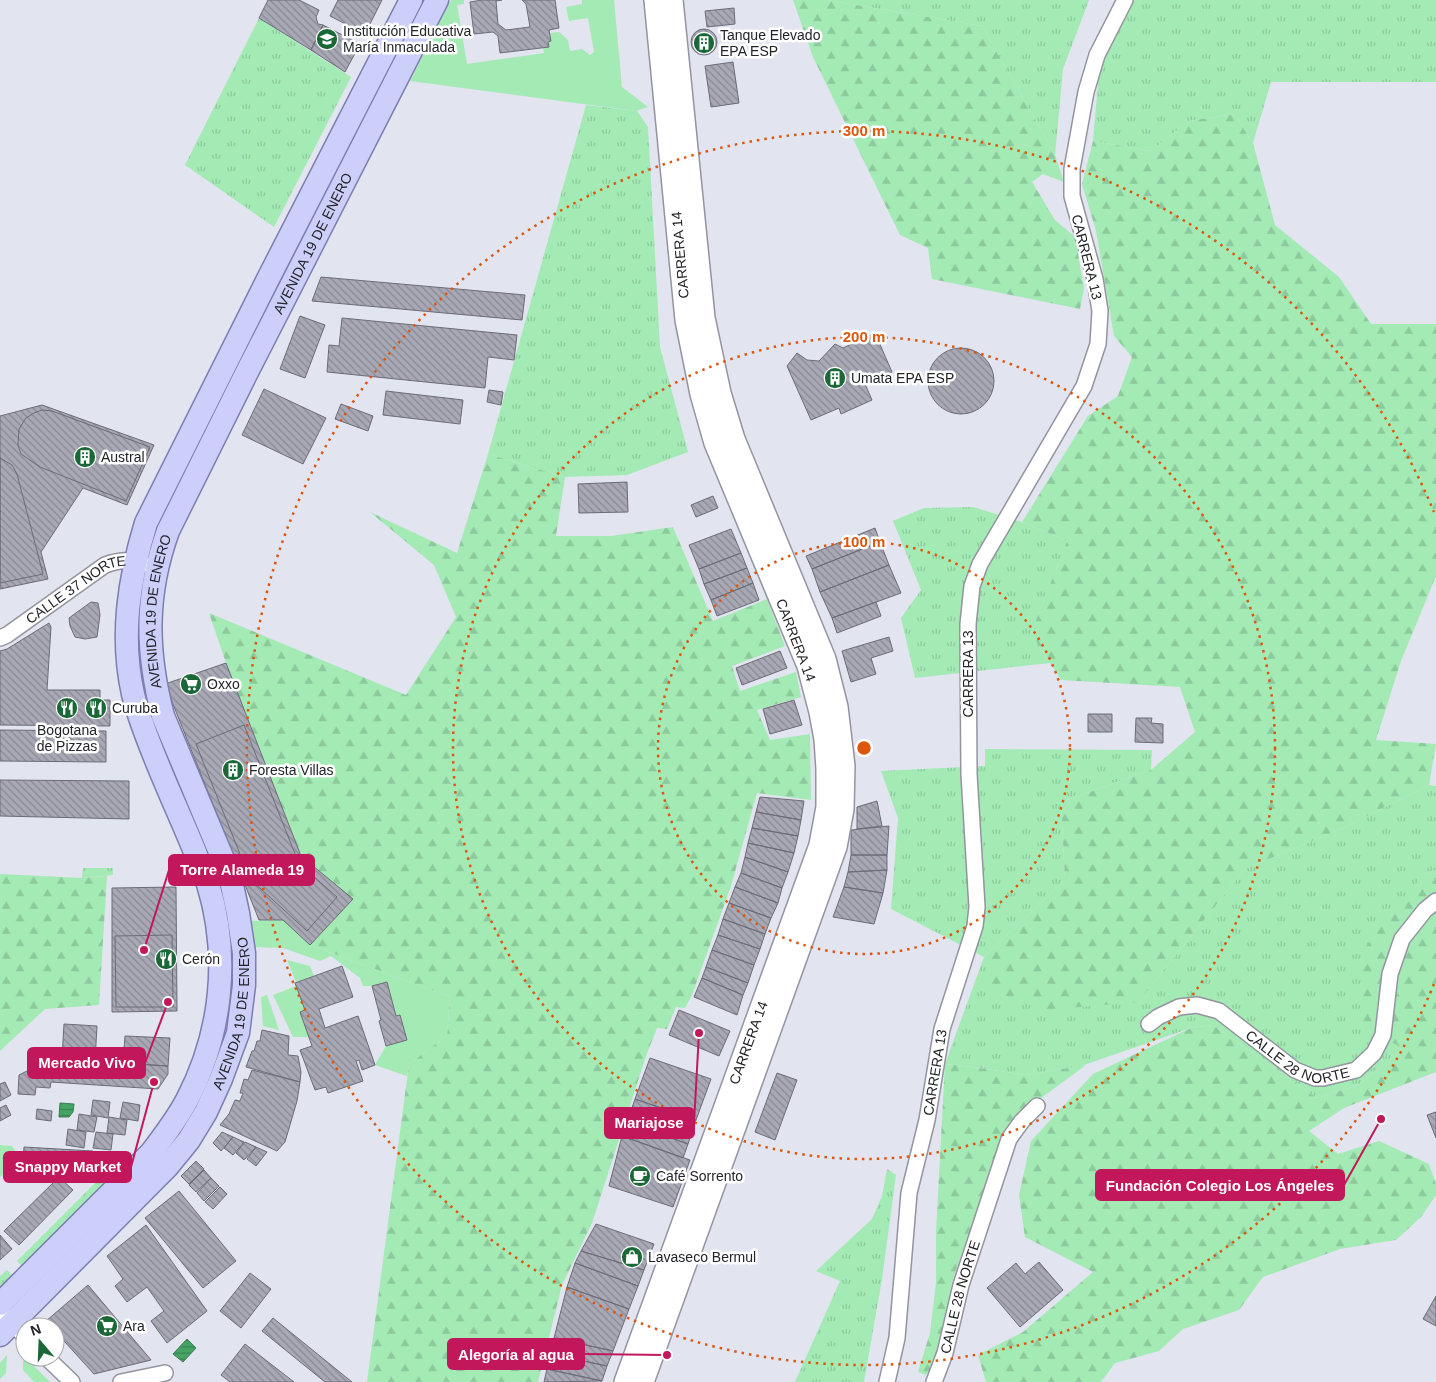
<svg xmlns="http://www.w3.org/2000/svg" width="1436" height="1382" font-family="Arial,sans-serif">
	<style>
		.grass { fill: url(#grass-tufts) }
		.forest { fill: url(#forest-firs) }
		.green { fill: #a3eab5 }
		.water { fill: url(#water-rules); stroke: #3b7d52 }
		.building { fill: url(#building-back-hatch); stroke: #6b6c77 }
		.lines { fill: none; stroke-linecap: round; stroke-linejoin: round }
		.street-casing { stroke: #93949f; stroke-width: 18 }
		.secondary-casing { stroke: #93949f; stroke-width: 24 }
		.primary-casing { stroke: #7b7eaf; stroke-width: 25 }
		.street { stroke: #fff; stroke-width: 15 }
		.secondary { stroke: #fff; stroke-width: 21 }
		.primary { stroke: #cdcffb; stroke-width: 22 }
		.ring { fill: none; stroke: #de560d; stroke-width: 2.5; stroke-dasharray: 2.5 5 }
		.labels { text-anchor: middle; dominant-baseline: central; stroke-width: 5; stroke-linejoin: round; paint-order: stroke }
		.poi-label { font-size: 14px; fill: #232428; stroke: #fff; text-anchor: start }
		.street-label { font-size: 14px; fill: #232428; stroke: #fff }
		.centre { fill: #de560d; stroke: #fff; stroke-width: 2.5 }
		.ring-label { font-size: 15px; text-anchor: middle; font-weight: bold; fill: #de560d; stroke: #fff; stroke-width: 5; stroke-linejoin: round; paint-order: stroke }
		.leader { fill: none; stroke: #c2185b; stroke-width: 2 }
		.callout-dot { fill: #c2185b; stroke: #fff; stroke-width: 2 }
		.callout { fill: #c2185b; stroke: #c2185b; stroke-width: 2 }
		.callout-label { font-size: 15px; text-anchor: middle; font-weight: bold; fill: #fff }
	</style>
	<defs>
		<pattern id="grass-tufts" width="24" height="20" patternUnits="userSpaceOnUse" patternTransform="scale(1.25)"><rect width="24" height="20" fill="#a3eab5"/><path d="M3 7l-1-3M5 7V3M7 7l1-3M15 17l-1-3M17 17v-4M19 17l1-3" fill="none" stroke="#8cc99c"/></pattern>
		<pattern id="forest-firs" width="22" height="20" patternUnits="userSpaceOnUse" patternTransform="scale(1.25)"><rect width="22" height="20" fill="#a3eab5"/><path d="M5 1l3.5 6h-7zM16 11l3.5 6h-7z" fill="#8cc99c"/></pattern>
		<pattern id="water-rules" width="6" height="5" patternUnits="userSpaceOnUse" patternTransform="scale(1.25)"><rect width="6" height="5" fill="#45a364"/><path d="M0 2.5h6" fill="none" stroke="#398552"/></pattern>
		<pattern id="building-back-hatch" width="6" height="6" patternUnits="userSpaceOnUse" patternTransform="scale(1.25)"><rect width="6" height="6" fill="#a8a9b5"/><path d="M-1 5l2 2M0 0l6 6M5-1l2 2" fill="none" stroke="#888993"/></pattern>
	</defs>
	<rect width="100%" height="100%" fill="#e2e4f0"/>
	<path class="grass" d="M826 0H1089L1063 69 1055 155 982 26Z
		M1131 0H1436V82H1271L1253 143 1234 114 1189 121 1151 151 1093 141 1099 72Z
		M259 18 351 77 274 227 185 165Z
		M586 105 637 111 648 127 660 347 688 452 627 475 565 477 488 454Z
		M973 507 1022 522 1067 541 1031 633 1050 663 915 678 901 618 921 590 893 521 924 508Z
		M985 749 1152 750 1151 770 1061 802 1065 880 984 957 1138 1002 1245 869 1341 829 1429 785 1436 786V870L1424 874 1405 1048 1358 1085 1317 1098 1213 1025 1191 1028 1081 1066 1026 1075 974 1067 945 1064 984 957 891 909 898 818 881 771 985 766Z
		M83 868H113V875L82 878Z
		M887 1169 896 1175 882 1279 864 1382H795L840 1281 816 1271 872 1219 882 1196Z
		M108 1170 105 1182 23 1267 17 1261Z
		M7 1270 12 1275 0 1287V1276Z"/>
	<path class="forest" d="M793 0H826L982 26 1055 155 1064 182 1043 174 1032 182 1055 220 1075 237 1084 288 1080 309 932 279 928 248 900 235 813 57Z
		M1234 114 1253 143 1275 225 1339 277 1371 324H1436V576L1401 661 1376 740 1436 744 1429 785 1341 829 1245 869 1138 1002 1045 1010 992 991 984 957 1065 880 1061 802 1151 770 1195 732 1180 687 1061 680 1031 633 1067 541 1022 522 1088 416 1118 396 1132 357 1114 336 1096 231 1082 184 1093 141 1151 151 1189 121Z
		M488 454 565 477 556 536H611L673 527 713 621 767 599 785 646 732 666 740 691 796 672 801 697 757 710 770 740 810 734 811 800 757 793 731 886 692 995 685 1008 676 1007 667 1029 657 1028 646 1056 592 1223 562 1285 538 1382H367L409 1064 447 1035 450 997 310 945 353 899 301 856 226 663 209 613 406 695 456 617 434 565 370 512 457 553Z
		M1436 870V1072L1344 1108 1309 1131 1338 1154 1379 1141 1429 1164 1436 1184V1195L1421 1217 1396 1240 1340 1249 1263 1277 1239 1310 1183 1329 1159 1351 1115 1363 1101 1382H986L978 1355 1023 1332 1093 1272 1025 1237 1019 1195 1031 1141 1093 1074 1191 1028 1213 1025 1317 1098 1358 1085 1405 1048 1359 1029 1363 950 1424 874Z
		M0 874 82 878 107 876 99 1005 45 1009 0 1051Z
		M945 1064 973 1067 1026 1075 1086 1065 1014 1118 985 1187 952 1282 937 1363 926 1375 918 1372 930 1333 936 1283V1231Z
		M0 1145 12 1146 23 1162 0 1177Z"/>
	<path class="green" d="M451 0H464V4L457 5 467 64 544 53 543 48 548 47V42L551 41 550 33 559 32 568 40 570 51 582 49 590 55 594 52 588 18 569 21 566 7 582 4V0H614L622 87 648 107 636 111 410 81Z
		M283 920 310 945 450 997 447 1035 409 1064 407 1076 375 1065 386 1046 407 1040 400 1015 396 1016 387 982 372 986H363L360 978 331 956 320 961 283 948 254 947 250 921Z
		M287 960 310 966 314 976 296 982Z
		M296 986 305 1010 300 1013 309 1037H293L273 995Z
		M267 995 279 1030 263 1026 261 997Z
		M23 1354 25 1357 50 1382H34L23 1370Z
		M7 1355 6 1373 0 1379V1363Z"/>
	<path class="water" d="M60 1103 74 1104 73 1112 69 1117H59Z
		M187 1339 196 1348 183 1362 173 1354Z"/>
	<path class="building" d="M268 0H299L319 10 316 17 318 24 323 25 311 50 259 18Z
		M338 0H382L365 34 330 16Z
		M482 0H502L496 1 498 24 506 30 530 27 526 4 522 0H555L559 28 549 30 551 41 548 42 549 47 500 53 498 36 493 32 474 34 470 2Z
		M734 8 735 24 707 27 705 11Z
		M323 25 360 44 345 72 311 50Z
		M691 42a13 13 0 1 1 26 0a13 13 0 1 1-26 0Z
		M733 62 739 103 711 107 705 66Z
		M321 277 525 295 522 320 312 301Z
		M300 316 325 325 305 378 280 369Z
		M342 318 517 335 514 360 488 357 485 388 327 372 329 345 339 346Z
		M875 333 892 372 865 384 872 400 841 414 839 408 811 420 787 366 797 353 807 360 819 361 835 344 843 348Z
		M928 381a33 33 0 1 1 66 0a33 33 0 1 1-66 0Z
		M264 389 326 418 303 464 242 435Z
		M489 390 503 392 501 405 487 402Z
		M386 391 463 400 460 424 383 415Z
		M341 404 373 416 368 431 335 419Z
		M42 405 154 445 127 505 83 488 41 552 48 579 0 589V416Z
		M42 410 52 411 150 447 126 501 40 467 21 454 18 445 19 429 26 418 34 413Z
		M0 458 12 465 17 474 43 574 0 583Z
		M627 482 628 512 579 513 578 484Z
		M713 496 718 508 696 517 691 505Z
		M875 528 880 542 812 569 806 556Z
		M731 529 741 553 699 569 689 545Z
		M880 542 889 565 820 592 812 569Z
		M741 553 747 568 704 584 699 569Z
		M889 565 901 593 832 618 820 592Z
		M747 568 753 583 711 600 704 584Z
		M753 583 759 600 717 616 711 600Z
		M91 602 98 603 100 615 97 637 85 639 75 637 70 626 69 618Z
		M876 602 881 616 837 633 832 618Z
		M49 623 51 627 47 690H100V700H110V726L0 725V651L7 649Z
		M889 637 893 651 871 658 876 674 851 682 842 651Z
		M780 651 787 668 742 685 736 668Z
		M226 663 301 856 353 899 310 945 283 920H259L165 684Z
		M794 700 802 725 770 734 763 709Z
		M1088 714H1112V732H1088Z
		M1136 718H1152L1151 723 1163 724V743L1135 742Z
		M244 725 299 864 337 897 307 931 250 879 196 744Z
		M0 730 106 731V762L0 761Z
		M0 780 129 781V819L0 816Z
		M760 797 804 801 801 820 756 812Z
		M877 801 882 826 857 829V807Z
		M756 812 801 820 798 836 752 828Z
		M889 826 887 855H851V830Z
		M752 828 798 836 794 853 748 843Z
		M748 843 794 853 788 872 745 857Z
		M851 855H887V870L848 872Z
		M745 857 788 872 782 888 741 873Z
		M887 870 883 893 844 887 848 872Z
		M741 873 782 888 778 903 735 887Z
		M176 887 177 1011 112 1012V888Z
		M735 887 778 903 771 918 729 903Z
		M844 887 883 893 874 924 833 917Z
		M729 903 771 918 765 934 723 919Z
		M723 919 765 934 760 949 718 935Z
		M172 935 173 1007H116L115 936Z
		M718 935 760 949 754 965 712 950Z
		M712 950 754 965 748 983 706 967Z
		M342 966 353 997 319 1009 325 1028 358 1016 375 1065 362 1070 359 1060 356 1061 363 1081 328 1093 326 1087 315 1090 300 1050 312 1046 300 1012 305 1010 295 983Z
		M706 967 748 983 743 995 702 978Z
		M702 978 743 995 737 1015 694 997Z
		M387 982 396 1016 400 1015 407 1040 386 1046 379 1021 381 1020 372 986Z
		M679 1010 730 1031 719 1056 669 1035Z
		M64 1024 97 1026 95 1061 62 1059Z
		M262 1030 289 1036 288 1055 298 1056 301 1072 300 1082 246 1067 252 1051H254L257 1041H260Z
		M125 1036 170 1038 168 1066 123 1063Z
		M650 1058 711 1079 696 1120 635 1099Z
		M51 1059 168 1066V1074L158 1089 51 1082 50 1088 36 1087 35 1095 18 1094 19 1075Z
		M252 1070 300 1082 297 1101 285 1142 277 1151 220 1125 229 1114 235 1100 240 1101 243 1093H240L244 1079 248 1080Z
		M777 1073 797 1080 775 1140 755 1132Z
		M5 1082 11 1095 0 1101V1084Z
		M635 1099 696 1120 688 1144 627 1122Z
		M93 1100 110 1102 108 1118 91 1115Z
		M123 1102 140 1105 138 1121 120 1118Z
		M6 1105 11 1115 0 1121V1108Z
		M37 1109 52 1111 51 1121 36 1119Z
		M1436 1112V1138L1427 1115Z
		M79 1114 97 1117 94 1132 77 1130Z
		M109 1117 127 1120 125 1135 107 1133Z
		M627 1122 688 1144 683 1158 622 1136Z
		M68 1129 86 1132 84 1148 66 1145Z
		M96 1132 113 1134 111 1150 93 1148Z
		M222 1132 233 1137 221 1151 213 1143Z
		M622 1136 690 1160 673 1207 609 1186Z
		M233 1137 244 1142 233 1155 224 1148Z
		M245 1142 256 1147 244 1160 236 1153Z
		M24 1147 93 1151V1165L23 1162Z
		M256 1147 267 1152 256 1166 247 1159Z
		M196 1161 204 1169 189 1184 181 1176Z
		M204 1170 211 1178 196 1192 189 1185Z
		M59 1177 73 1190 19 1245 4 1231Z
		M211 1178 219 1186 204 1201 197 1193Z
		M220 1187 227 1194 213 1209 205 1202Z
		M179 1191 236 1261 203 1288 145 1218Z
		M596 1224 654 1244 644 1270 581 1251Z
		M146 1225 207 1311 167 1343 151 1321 164 1311 147 1287 127 1302 115 1286 123 1279 107 1256Z
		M0 1235 12 1249 0 1260Z
		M581 1251 644 1270 638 1286 575 1263Z
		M1039 1262 1063 1290 1020 1327 987 1288 1016 1263 1025 1274Z
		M575 1263 638 1286 629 1309 567 1287Z
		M250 1273 271 1289 241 1328 220 1311Z
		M88 1285 151 1360 94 1374 55 1331V1327H51L46 1321Z
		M567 1287 629 1309 613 1351 554 1338Z
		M1436 1296V1326L1423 1319Z
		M273 1318 352 1382H325L262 1331Z
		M554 1338 613 1351 607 1366 551 1354Z
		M245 1344 294 1382H230L221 1375Z
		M551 1354 607 1366 602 1381 547 1369Z
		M547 1369 602 1381 544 1382Z"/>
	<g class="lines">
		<g class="street-casing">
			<g id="street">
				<path id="s1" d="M0 638 7 635 105 565C119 560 130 559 144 564"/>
				<path id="s2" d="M1149 1024 1158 1017 1179 1007 1197 1005 1219 1011 1295 1070 1315 1078H1323L1356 1070 1374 1053 1383 1035 1390 974 1402 939 1425 910 1436 901"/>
				<path d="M0 1312 25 1336"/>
				<path d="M46 1357 72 1382"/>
				<path d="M121 1382 165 1373"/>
				<path id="s3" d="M887 1382 897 1338 909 1193 927 1120 942 1029 975 926 977 907 969 774 968 624 972 586 980 564 1084 386 1098 344 1100 311 1095 279 1072 196V169L1086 92 1097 55 1125 0"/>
				<path id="s4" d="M934 1382 945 1353 961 1285 1009 1139 1022 1121 1037 1106"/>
			</g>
		</g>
		<g class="secondary-casing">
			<g id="secondary">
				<path id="s5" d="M625 1382 820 845 827 807V769L825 739 820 712 808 666 715 443 701 394 686 320 655 0"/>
				<path d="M643 1382 836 847 843 809 844 766 837 707 825 659 734 439 720 393 704 318 672 0"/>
			</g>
		</g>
		<g class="primary-casing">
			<g id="primary">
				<path d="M0 1304 151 1153C164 1136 177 1119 187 1100 222 1033 230 956 208 884 204 873 199 863 195 852 182 820 167 788 154 755 146 735 138 715 133 694 120 636 129 579 146 523L269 277 411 0"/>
				<path id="s6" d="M0 1335 167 1167 189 1140 206 1112 221 1079 238 1033 244 985V953L238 913 230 876 163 716C146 651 145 595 168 531L246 374 437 0"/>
			</g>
		</g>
		<use href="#street" class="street"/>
		<use href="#secondary" class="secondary"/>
		<use href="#primary" class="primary"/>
	</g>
	<g class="ring">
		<circle cx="864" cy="748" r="206"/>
		<circle cx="864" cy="748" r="411"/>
		<path d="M1434 984A617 617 0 1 1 1434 512"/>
	</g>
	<defs>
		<g id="university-disc" transform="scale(1.125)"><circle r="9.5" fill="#1a6838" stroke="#fff"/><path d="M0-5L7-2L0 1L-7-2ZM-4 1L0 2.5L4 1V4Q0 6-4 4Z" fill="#fff"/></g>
		<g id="building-disc" transform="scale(1.125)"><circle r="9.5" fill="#1a6838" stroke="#fff"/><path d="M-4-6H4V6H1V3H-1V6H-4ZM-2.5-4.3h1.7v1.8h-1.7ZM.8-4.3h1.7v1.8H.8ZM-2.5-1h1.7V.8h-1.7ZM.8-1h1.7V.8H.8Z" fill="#fff"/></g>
		<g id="supermarket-disc" transform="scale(1.125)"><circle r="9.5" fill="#1a6838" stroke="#fff"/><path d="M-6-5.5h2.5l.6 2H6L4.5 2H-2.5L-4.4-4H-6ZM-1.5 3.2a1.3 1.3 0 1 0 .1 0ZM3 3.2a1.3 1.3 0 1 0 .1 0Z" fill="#fff"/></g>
		<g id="restaurant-disc" transform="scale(1.125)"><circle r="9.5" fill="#1a6838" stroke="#fff"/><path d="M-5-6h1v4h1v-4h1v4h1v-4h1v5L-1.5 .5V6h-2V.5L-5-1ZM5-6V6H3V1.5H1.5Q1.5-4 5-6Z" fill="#fff"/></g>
		<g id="cafe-disc" transform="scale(1.125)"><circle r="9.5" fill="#1a6838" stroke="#fff"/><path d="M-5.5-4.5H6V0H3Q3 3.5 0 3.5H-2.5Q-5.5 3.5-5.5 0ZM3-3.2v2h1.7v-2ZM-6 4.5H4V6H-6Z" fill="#fff"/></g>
		<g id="shop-disc" transform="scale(1.125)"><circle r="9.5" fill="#1a6838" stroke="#fff"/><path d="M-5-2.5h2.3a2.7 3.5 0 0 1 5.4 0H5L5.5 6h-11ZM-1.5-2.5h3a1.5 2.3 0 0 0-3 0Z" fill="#fff"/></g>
	</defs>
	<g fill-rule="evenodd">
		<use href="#university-disc" x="327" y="39"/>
		<use href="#building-disc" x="704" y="43"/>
		<use href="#building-disc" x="835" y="378"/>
		<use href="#building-disc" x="85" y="457"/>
		<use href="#supermarket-disc" x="191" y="684"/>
		<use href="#restaurant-disc" x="67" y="708"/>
		<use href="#restaurant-disc" x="96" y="708"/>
		<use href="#building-disc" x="233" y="770"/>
		<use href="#restaurant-disc" x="166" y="959"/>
		<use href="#cafe-disc" x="640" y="1176"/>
		<use href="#shop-disc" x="632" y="1257"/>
		<use href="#supermarket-disc" x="107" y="1326"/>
	</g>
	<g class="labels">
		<g class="poi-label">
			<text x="343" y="31">Institución Educativa<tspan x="343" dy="16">María Inmaculada</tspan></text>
			<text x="720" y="35">Tanque Elevado<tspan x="720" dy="16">EPA ESP</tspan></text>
			<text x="851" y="378">Umata EPA ESP</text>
			<text x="101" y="457">Austral</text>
			<text x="207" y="684">Oxxo</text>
			<text x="112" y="708">Curuba</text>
			<text x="67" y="730" text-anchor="middle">Bogotana<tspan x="67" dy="16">de Pizzas</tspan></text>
			<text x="249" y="770">Foresta Villas</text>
			<text x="182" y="959">Cerón</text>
			<text x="656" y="1176">Café Sorrento</text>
			<text x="648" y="1257">Lavaseco Bermul</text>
			<text x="123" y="1326">Ara</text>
		</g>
		<g class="street-label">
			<text stroke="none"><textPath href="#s6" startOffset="1232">AVENIDA 19 DE ENERO</textPath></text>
			<text transform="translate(680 255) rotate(-95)">CARRERA 14</text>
			<text transform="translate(1087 257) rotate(76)">CARRERA 13</text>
			<text stroke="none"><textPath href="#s1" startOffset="91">CALLE 37 NORTE</textPath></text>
			<text stroke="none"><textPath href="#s6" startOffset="828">AVENIDA 19 DE ENERO</textPath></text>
			<text transform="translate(796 640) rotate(69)">CARRERA 14</text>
			<text transform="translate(968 674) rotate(-90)">CARRERA 13</text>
			<text stroke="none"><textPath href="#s6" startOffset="408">AVENIDA 19 DE ENERO</textPath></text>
			<text stroke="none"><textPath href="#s5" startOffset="361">CARRERA 14</textPath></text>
			<text stroke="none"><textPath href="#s2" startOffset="170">CALLE 28 NORTE</textPath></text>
			<text stroke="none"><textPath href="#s3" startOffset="314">CARRERA 13</textPath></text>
			<text stroke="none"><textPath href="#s4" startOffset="89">CALLE 28 NORTE</textPath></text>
		</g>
	</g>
	<circle cx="864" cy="748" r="8" class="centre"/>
	<g class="ring-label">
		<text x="864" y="136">300 m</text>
		<text x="864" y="342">200 m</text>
		<text x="864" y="547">100 m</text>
	</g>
	<path class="leader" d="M144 950L169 870M168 1002L145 1063M699 1033L694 1123M154 1082L131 1167M1381 1119L1344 1185M667 1355L584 1354"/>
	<g class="callout-dot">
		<circle cx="144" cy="950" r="5"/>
		<circle cx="168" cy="1002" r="5"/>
		<circle cx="699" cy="1033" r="5"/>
		<circle cx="154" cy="1082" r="5"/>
		<circle cx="1381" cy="1119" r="5"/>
		<circle cx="667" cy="1355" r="5"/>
	</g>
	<g class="callout">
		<rect x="169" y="855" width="145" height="30" rx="5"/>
		<rect x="28" y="1048" width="117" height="30" rx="5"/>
		<rect x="605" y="1108" width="89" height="30" rx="5"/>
		<rect x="4" y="1152" width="127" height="30" rx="5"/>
		<rect x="1096" y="1170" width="248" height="30" rx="5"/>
		<rect x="448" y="1339" width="136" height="30" rx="5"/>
	</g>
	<g class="callout-label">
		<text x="242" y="875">Torre Alameda 19</text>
		<text x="87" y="1068">Mercado Vivo</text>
		<text x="649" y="1128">Mariajose</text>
		<text x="68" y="1172">Snappy Market</text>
		<text x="1220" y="1191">Fundación Colegio Los Ángeles</text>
		<text x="516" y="1360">Alegoría al agua</text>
	</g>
	<g transform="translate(40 1342) rotate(341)"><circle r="24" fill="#ffffff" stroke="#a7a7a9"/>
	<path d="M0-4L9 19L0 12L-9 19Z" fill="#1a6838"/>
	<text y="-8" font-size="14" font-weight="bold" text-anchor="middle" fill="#232428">N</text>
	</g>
</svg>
